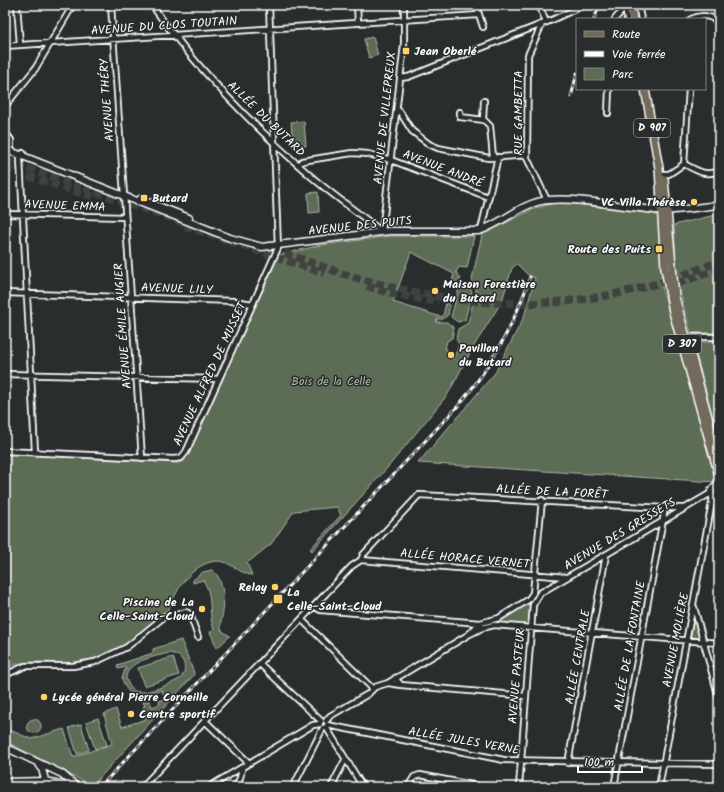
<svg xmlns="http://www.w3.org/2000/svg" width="724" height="792" font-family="Kalam,sans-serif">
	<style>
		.green { fill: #5c6c55; stroke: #aeb6aa; fill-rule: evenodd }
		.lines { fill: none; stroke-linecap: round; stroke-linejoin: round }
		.highway-tunnel { stroke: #3f4243; stroke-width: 8; stroke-dasharray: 8 4; stroke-linecap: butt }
		.street-casing { stroke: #fff; stroke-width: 8 }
		.secondary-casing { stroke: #fff; stroke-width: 9 }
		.primary-casing { stroke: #fff; stroke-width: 10 }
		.street { stroke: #2a2d2e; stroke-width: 4.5 }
		.secondary { stroke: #2a2d2e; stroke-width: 6 }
		.primary { stroke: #726b5a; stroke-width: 7 }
		.rail-casing { stroke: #fff; stroke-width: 3 }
		.rail { stroke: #2a2d2e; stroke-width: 1.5; stroke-dasharray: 4.5; stroke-linecap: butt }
		.poi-dot { fill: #ffd166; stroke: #2a2d2e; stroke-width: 1.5 }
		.labels { text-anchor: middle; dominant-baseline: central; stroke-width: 3; stroke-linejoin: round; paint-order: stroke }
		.shield { fill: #2a2d2e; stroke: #bfc0c0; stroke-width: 1 }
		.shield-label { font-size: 11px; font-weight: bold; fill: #fff }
		.street-label { font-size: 12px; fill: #fff; stroke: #2a2d2e }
		.poi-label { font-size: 12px; font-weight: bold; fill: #fff; stroke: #2a2d2e; text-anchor: start }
		.park-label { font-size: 12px; fill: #aeb6aa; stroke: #2a2d2e }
	</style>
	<rect width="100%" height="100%" fill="#2a2d2e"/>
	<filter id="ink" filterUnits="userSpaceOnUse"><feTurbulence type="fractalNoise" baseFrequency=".025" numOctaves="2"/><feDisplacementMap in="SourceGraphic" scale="8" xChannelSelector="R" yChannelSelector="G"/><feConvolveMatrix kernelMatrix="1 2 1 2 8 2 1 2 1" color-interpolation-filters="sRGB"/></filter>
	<g filter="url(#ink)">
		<path class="green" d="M373 37 378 55 369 58 364 39Z
			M304 121 306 146 293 147 291 122Z
			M318 192 319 212 309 213 308 193Z
			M557 202 656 214 660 219 662 288 716 482 418 463 495 373 524 317 535 278 528 275 517 264 512 268 502 301 472 349 448 394 388 467 312 551 310 549 341 515 337 507 294 511 271 544 247 563 252 575C240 574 231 562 219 561 200 561 185 577 177 592 173 598 171 605 167 611 158 623 139 639 126 646 110 655 89 661 71 663 49 664 24 657 5 669V454L178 463 184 461 279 255 321 245 392 236H474L467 268 459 267 456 272 461 279 456 282 452 281 454 274 411 252 393 302 441 317 443 316 446 303 450 305 448 315 443 319H437L436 322H447L454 328 452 338 447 341 445 348 447 349V357L452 359 457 351 459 344 456 339 458 329 468 323 476 291 472 279 482 235 531 210Z
			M719 214V333H691L677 281 674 225Z
			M464 286 468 287 472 291 465 320 458 322 451 317 459 288Z
			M693 342H719V440Z
			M212 570C223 577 225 600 223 612 222 619 219 625 222 631L230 636 217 648 210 632 214 630C207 610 214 596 203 580L193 583V580L203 572Z
			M528 600 531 601 533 605 532 628 498 625 499 618Z
			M695 616 699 635V638L690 637Z
			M181 640 194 673 193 676 92 786 5 741V728L31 739 64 729 73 757 112 744 104 714 116 709 122 727 146 719 143 707 145 706 143 702 150 701 152 707 160 704 159 701 165 699 162 690C144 696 128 702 122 678L126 667 118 669 117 665 153 653V649ZM169 653C183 654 189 667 181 678 174 683 146 694 138 692 131 691 128 684 126 678 127 660 155 657 169 653Z
			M173 657 179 675 144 686 138 668Z
			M98 718 107 745 95 749 86 722Z
			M27 726a7 7 0 1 1 14 0a7 7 0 1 1-14 0Z
			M81 724 89 750 77 754 69 728Z"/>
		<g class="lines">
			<path class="highway-tunnel" d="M5 161 191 225
				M5 169 94 197
				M185 226 324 273
				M262 246C297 256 330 271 365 280 489 315 600 312 719 261
				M367 286 397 295 438 302
				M667 287 719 269"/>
			<g class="street-casing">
				<path id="street" d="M17 5 20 45
					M111 5 142 458
					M152 5C197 70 253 126 313 178 335 197 359 213 382 232L404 45V5
					M357 5 358 23
					M476 5 483 27
					M539 5 546 22
					M638 5 641 19
					M625 7 627 19
					M615 19 627 5
					M691 19C701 14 710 15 719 22
					M542 24 528 55 527 158 547 200
					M5 46 478 15
					M400 78 408 77 552 20 584 5
					M5 106 35 69 73 5
					M397 109 400 112 412 131 429 144 438 148 489 158 527 155
					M460 112V117L484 120 490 126 493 157
					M608 113 609 89
					M483 120 484 101
					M5 132 11 140V147
					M23 153 20 159 35 452
					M684 164 689 89
					M684 164C696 170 705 177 719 171
					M298 165 302 161 352 153 368 154 391 160 488 197
					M662 174H669L684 164
					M5 214 125 217
					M481 230 498 157
					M5 293 234 301 253 304
					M685 337H719
					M5 374 219 379
					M5 451 174 459 181 458 186 452 278 248 269 5
					M361 560 566 577
					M314 606 320 610 480 623 482 628
					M694 607 719 698
					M302 620 373 689
					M469 634 480 623 499 618 528 600 533 593 542 500
					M260 664 321 721
					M5 675 25 666H73L95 662 127 647 165 616H173L186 612 190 614 198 637
					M388 683 401 685 395 678
					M401 685 526 696
					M205 721 249 763
					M326 721 330 716 368 694 375 687 388 683 468 635 482 628 494 625 719 643
					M327 725 504 760 719 764
					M326 727 363 787
					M568 763 606 555
					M142 787 352 566 361 560 363 555 419 495 665 508H684
					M209 787 313 725 320 724
					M236 787 240 778 242 769
					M293 787 323 728
					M331 787 345 760
					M408 787 414 777 420 775 483 787
					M519 787 533 605 540 593 711 493
					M614 787 665 508
					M659 787 713 497"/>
			</g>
			<g class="secondary-casing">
				<path id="secondary" d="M5 149 230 238 262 247 389 231H479C504 223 520 203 548 200 579 197 623 207 655 210 676 212 698 207 719 205
					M140 199 189 218
					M719 485 715 486 711 491 713 497 719 499
					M5 747 62 774 77 787
					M39 764 42 769 47 787
					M5 782 45 781 74 787"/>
			</g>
			<g class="primary-casing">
				<path id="primary" d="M631 5 633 19
					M645 89 659 168 665 268 673 312 719 475
					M664 179 675 297 719 457"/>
			</g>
			<use href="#street" class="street"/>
			<use href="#secondary" class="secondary"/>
			<use href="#primary" class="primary"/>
			<g class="rail-casing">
				<path id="rail" d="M594 19 600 5
					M571 97 577 73
					M100 787 458 406C491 367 514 326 530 277"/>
			</g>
			<use href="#rail" class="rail"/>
		</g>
	</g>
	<g class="poi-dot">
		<rect x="402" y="47" width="8" height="8" rx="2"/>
		<rect x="140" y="194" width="8" height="8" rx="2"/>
		<circle cx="694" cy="202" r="4"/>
		<rect x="655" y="245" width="8" height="8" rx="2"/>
		<circle cx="435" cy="291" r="4"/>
		<circle cx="451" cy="355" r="4"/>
		<circle cx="275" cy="587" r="4"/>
		<rect x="273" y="594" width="10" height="10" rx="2"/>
		<circle cx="202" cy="609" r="4"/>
		<circle cx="44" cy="697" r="4"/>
		<circle cx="131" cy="714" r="4"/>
	</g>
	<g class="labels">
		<g class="shield">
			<rect x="634" y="119" width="36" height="18" rx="3"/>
			<rect x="663" y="335" width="38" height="18" rx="3"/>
		</g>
		<g class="shield-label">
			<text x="652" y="128">D 907</text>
			<text x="682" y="344">D 307</text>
		</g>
		<g class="street-label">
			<text transform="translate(164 26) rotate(-4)">AVENUE DU CLOS TOUTAIN</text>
			<text transform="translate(107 100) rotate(-94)">AVENUE THÉRY</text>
			<text transform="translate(518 113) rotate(-90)">RUE GAMBETTA</text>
			<text transform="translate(385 118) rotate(-84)">AVENUE DE VILLEPREUX</text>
			<text transform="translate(266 119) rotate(44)">ALLÉE DU BUTARD</text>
			<text transform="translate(443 169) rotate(21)">AVENUE ANDRÉ</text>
			<text transform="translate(65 206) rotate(2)">AVENUE EMMA</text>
			<text transform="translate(360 226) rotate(-6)">AVENUE DES PUITS</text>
			<text transform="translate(177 289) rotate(2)">AVENUE LILY</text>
			<text transform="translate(123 326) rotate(-94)">AVENUE ÉMILE AUGIER</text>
			<text transform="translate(210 374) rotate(-65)">AVENUE ALFRED DE MUSSET</text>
			<text transform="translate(552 492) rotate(3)">ALLÉE DE LA FORÊT</text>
			<text transform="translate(620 534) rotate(-31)">AVENUE DES GRESSETS</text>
			<text transform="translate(465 559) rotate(5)">ALLÉE HORACE VERNET</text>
			<text transform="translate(676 640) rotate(-79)">AVENUE MOLIÈRE</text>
			<text transform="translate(630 646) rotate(-80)">ALLÉE DE LA FONTAINE</text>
			<text transform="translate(578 657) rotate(-80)">ALLÉE CENTRALE</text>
			<text transform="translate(517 676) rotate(-85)">AVENUE PASTEUR</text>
			<text transform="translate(464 741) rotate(10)">ALLÉE JULES VERNE</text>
		</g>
		<g class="poi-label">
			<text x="414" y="51">Jean Oberlé</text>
			<text x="152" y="198">Butard</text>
			<text x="686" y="202" text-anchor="end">VC Villa Thérèse</text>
			<text x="651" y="249" text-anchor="end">Route des Puits</text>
			<text x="443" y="284">Maison Forestière<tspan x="443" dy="14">du Butard</tspan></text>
			<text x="459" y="348">Pavillon<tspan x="459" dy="14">du Butard</tspan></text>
			<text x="267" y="587" text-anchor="end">Relay</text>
			<text x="287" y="592">La<tspan x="287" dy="14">Celle-Saint-Cloud</tspan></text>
			<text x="194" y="602" text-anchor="end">Piscine de La<tspan x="194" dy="14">Celle-Saint-Cloud</tspan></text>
			<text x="52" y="697">Lycée général Pierre Corneille</text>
			<text x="139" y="714">Centre sportif</text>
		</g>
		<g class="park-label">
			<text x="331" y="381">Bois de la Celle</text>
		</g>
	</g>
	<rect width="724" height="792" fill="none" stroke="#2a2d2e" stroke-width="20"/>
	<rect x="10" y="10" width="704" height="772" fill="none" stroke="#fff" stroke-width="1.5" filter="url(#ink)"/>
	<rect x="576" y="18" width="130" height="72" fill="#2a2d2e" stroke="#7f8182"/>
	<rect x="584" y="31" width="20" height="6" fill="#726b5a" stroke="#7f8182"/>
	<text x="612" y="38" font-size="12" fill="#ffffff">Route</text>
	<rect x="584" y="51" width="20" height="6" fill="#ffffff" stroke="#7f8182"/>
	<text x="612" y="58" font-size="12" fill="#ffffff">Voie ferrée</text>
	<rect x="584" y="68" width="20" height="12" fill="#5c6c55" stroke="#7f8182"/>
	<text x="612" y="78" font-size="12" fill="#ffffff">Parc</text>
	<path d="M578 766v6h64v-6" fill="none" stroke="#ffffff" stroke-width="2"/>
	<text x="584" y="766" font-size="12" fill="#ffffff" stroke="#2a2d2e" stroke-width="3" paint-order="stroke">100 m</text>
</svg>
